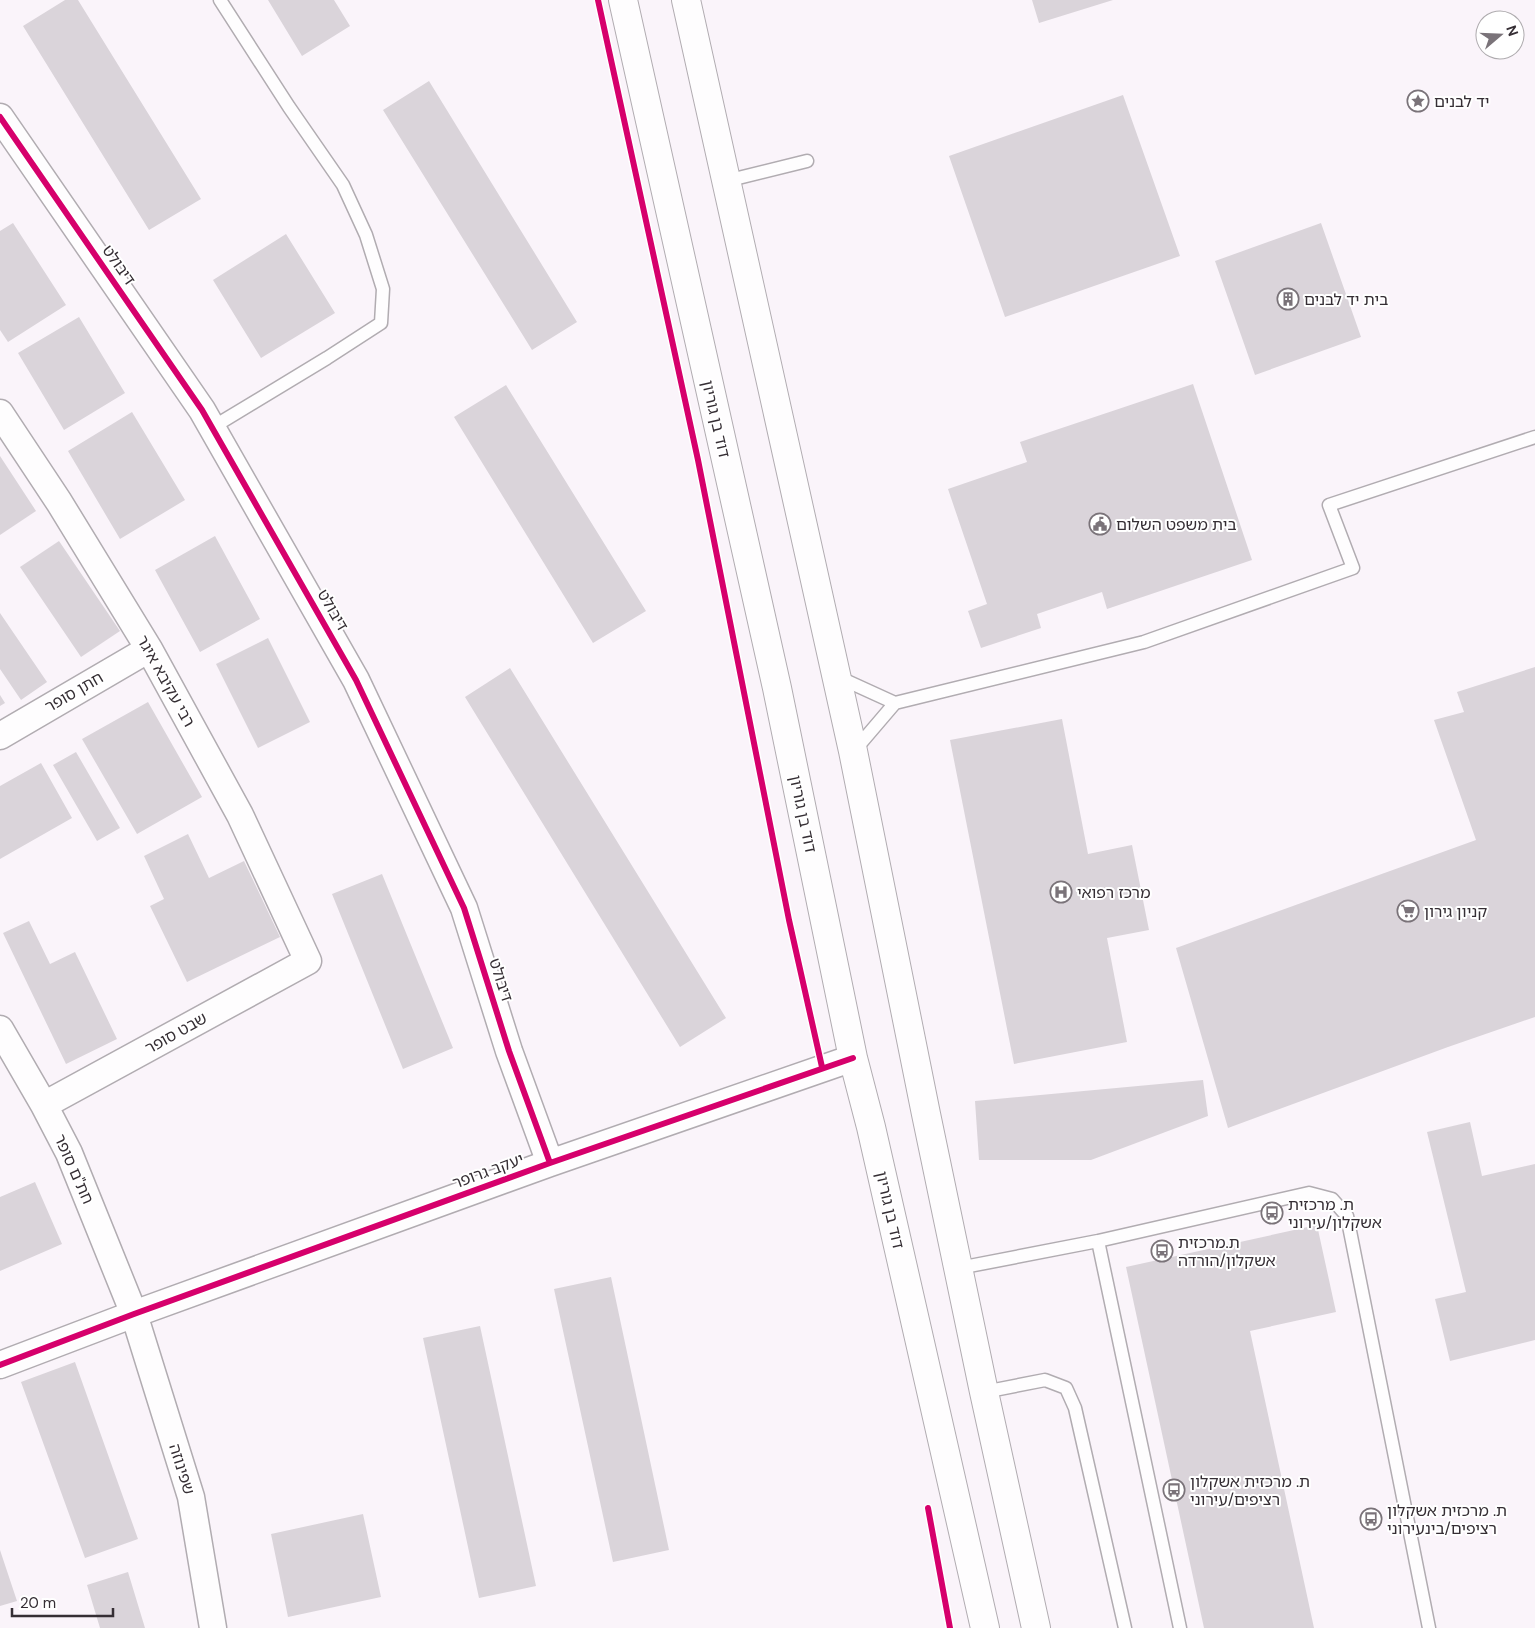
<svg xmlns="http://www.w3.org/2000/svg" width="1535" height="1628" font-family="'DM Sans','Noto Sans Hebrew',sans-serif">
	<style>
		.building { fill: #dad4da }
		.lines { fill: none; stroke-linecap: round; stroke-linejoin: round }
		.lane-casing { stroke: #b1acb1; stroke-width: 15 }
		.street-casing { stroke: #b1acb1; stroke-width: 29 }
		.secondary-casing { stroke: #b1acb1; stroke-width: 30 }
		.lane { stroke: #fefdfe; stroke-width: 12 }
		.street { stroke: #fefdfe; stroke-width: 26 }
		.secondary { stroke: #fefdfe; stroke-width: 28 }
		.cycleway-casing { stroke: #fff; stroke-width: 9 }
		.cycleway { stroke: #d6006c; stroke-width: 6 }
		.labels { text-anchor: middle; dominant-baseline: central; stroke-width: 4; stroke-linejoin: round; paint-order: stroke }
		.poi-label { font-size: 16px; fill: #352e34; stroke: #fff; text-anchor: start }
		.street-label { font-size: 16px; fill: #352e34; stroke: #fff }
	</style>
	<rect width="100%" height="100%" fill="#faf4fa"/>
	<path class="building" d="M65 0H78L201 199 149 230 23 26Z
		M268 0H334L350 26 302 56Z
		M1032 0H1113L1039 23Z
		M429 81 577 322 532 350 383 110Z
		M1123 95 1180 256 1005 317 949 156Z
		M13 223 66 305 8 342 0 330V231Z
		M1321 223 1361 337 1255 375 1215 261Z
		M286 234 335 313 261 358 213 280Z
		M79 317 125 393 64 430 18 353Z
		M1193 384 1252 560 1107 609 1102 592 1037 614 1041 628 981 648 968 611 987 604 948 489 1027 462 1020 442Z
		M506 385 646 611 593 643 454 417Z
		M132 412 185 500 120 539 68 451Z
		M0 456 36 511 0 535Z
		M215 536 260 619 200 652 155 570Z
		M59 541 120 631 81 657 20 567Z
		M0 613 47 682 21 700 0 669Z
		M268 638 310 722 258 748 216 664Z
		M1535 667V1017L1448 1047 1228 1128 1176 948 1476 840 1434 720 1464 712 1457 692Z
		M510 668 726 1018 680 1047 465 697Z
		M0 695 5 703 0 706Z
		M148 702 202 797 137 834 82 739Z
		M1062 719 1088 854 1132 845 1149 930 1107 938 1127 1042 1014 1064 950 740Z
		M76 752 120 828 97 841 53 765Z
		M41 763 72 818 0 859V786Z
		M188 834 209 878 244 861 280 937 187 982 150 906 164 899 144 856Z
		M382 874 453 1048 403 1069 332 894Z
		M29 921 50 964 75 952 117 1039 66 1064 3 933Z
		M1203 1080 1208 1116 1091 1160H979L975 1101Z
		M1470 1122 1482 1176 1535 1164V1340L1450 1361 1435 1299 1466 1292 1427 1132Z
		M35 1182 62 1244 0 1271V1197Z
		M1317 1225 1336 1312 1250 1331 1314 1628H1204L1126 1267Z
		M611 1277 669 1550 613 1562 554 1289Z
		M480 1326 536 1586 479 1598 423 1338Z
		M75 1362 138 1539 85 1558 21 1382Z
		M363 1514 381 1597 288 1617 271 1534Z
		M0 1550 17 1601 0 1606Z
		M128 1572 145 1628H100L87 1585Z"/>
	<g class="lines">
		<g class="lane-casing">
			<path id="lane" d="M726 181 807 161
				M213 427 327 358 381 323 383 289 366 235 343 185 289 107 220 0
				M838 677 895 703
				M854 751 895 703 1144 642 1353 568 1329 505 1535 437
				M1098 1241 1180 1628
				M959 1268 1098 1241 1309 1193 1332 1199 1347 1216 1429 1628
				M984 1392 1045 1380 1066 1388 1075 1408 1125 1628"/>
		</g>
		<g class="street-casing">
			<path id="street" d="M0 117 202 410 356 680 464 908 509 1051 550 1163
				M0 413 59 502 149 649 240 815 308 961 44 1105
				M0 736 149 649
				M0 1029 44 1105 69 1153 134 1314 191 1497 213 1628
				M0 1365 134 1314 550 1163 853 1058"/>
		</g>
		<g class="secondary-casing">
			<path id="secondary" d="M623 0 777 688 853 1058 871 1127 985 1628
				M686 0 853 751 926 1114 984 1392 1036 1628"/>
		</g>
		<use href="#lane" class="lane"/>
		<use href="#street" class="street"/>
		<use href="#secondary" class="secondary"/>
		<g class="cycleway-casing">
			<path id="cycleway" d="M598 0 698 460 789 920 822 1067
				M0 117 202 410 356 680 464 908 509 1051 550 1163
				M0 1365 134 1314 550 1163 853 1058
				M928 1508 950 1628"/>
		</g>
		<use href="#cycleway" class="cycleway"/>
	</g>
	<defs>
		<g id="sight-ring" transform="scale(1.125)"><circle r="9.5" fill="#fff" stroke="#7a7379" stroke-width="1.5"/><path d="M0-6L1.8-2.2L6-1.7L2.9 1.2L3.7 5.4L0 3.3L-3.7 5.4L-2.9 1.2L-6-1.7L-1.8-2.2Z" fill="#7a7379"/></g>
		<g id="building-ring" transform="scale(1.125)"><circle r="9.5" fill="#fff" stroke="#7a7379" stroke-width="1.5"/><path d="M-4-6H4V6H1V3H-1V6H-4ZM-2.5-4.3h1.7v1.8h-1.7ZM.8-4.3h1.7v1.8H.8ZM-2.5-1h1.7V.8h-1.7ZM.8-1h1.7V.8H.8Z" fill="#7a7379"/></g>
		<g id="civic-ring" transform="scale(1.125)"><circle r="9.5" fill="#fff" stroke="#7a7379" stroke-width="1.5"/><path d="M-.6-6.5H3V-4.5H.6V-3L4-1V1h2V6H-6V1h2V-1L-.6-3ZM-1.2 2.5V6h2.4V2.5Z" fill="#7a7379"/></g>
		<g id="hospital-ring" transform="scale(1.125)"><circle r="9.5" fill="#fff" stroke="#7a7379" stroke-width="1.5"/><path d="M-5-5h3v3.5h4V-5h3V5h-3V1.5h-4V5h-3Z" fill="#7a7379"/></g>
		<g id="supermarket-ring" transform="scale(1.125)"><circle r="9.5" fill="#fff" stroke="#7a7379" stroke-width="1.5"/><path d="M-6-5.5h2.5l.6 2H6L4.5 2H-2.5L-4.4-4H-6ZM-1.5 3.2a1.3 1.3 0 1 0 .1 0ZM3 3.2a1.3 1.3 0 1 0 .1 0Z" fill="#7a7379"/></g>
		<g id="bus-ring" transform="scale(1.125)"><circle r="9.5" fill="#fff" stroke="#7a7379" stroke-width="1.5"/><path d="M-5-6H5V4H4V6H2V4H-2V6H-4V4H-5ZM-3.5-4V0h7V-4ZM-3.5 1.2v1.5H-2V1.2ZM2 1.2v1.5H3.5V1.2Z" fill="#7a7379"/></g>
	</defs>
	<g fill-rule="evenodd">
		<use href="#sight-ring" x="1418" y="101"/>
		<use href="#building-ring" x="1288" y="299"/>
		<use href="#civic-ring" x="1100" y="524"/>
		<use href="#hospital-ring" x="1061" y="892"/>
		<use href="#supermarket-ring" x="1408" y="911"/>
		<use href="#bus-ring" x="1272" y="1213"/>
		<use href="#bus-ring" x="1162" y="1251"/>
		<use href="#bus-ring" x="1174" y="1490"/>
		<use href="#bus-ring" x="1371" y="1519"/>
	</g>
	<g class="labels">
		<g class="poi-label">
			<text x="1434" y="101">יד לבנים</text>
			<text x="1304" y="299">בית יד לבנים</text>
			<text x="1116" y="524">בית משפט השלום</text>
			<text x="1077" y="892">מרכז רפואי</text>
			<text x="1424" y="911">קניון גירון</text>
			<text x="1288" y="1204">ת. מרכזית<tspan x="1288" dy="18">אשקלון/עירוני</tspan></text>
			<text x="1178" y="1242">ת.מרכזית<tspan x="1178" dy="18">אשקלון/הורדה</tspan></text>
			<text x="1190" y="1481">ת. מרכזית אשקלון<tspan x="1190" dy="18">רציפים/עירוני</tspan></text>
			<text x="1387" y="1510">ת. מרכזית אשקלון<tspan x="1387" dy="18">רציפים/בינעירוני</tspan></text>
		</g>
		<g class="street-label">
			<text transform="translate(119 265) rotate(55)">דיבולט</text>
			<text transform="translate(716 419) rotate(77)">דוד בן גוריון</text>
			<text transform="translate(333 610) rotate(60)">דיבולט</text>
			<text transform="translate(166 681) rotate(61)">רבי עקיבא איגר</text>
			<text transform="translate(74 692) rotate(-30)">חתן סופר</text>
			<text transform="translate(803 814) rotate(78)">דוד בן גוריון</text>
			<text transform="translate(501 980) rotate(72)">דיבולט</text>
			<text transform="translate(176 1033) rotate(-29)">שבט סופר</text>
			<text transform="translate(74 1169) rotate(66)">חת"ם סופר</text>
			<text transform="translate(488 1171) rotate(-20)">יעקב גרופר</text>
			<text transform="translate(890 1210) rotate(77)">דוד בן גוריון</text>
			<text transform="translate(182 1469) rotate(73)">שפינוזה</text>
		</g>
	</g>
	<g transform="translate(1500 35) rotate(71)"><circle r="24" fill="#ffffff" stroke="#aeabae"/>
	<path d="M0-4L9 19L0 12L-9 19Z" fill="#7a7379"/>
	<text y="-8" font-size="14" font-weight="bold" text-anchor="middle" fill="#352e34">N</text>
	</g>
	<path d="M12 1608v8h101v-8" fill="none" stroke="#352e34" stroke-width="2.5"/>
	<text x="20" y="1608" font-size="15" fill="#352e34" stroke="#ffffff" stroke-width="4" paint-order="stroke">20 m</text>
</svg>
